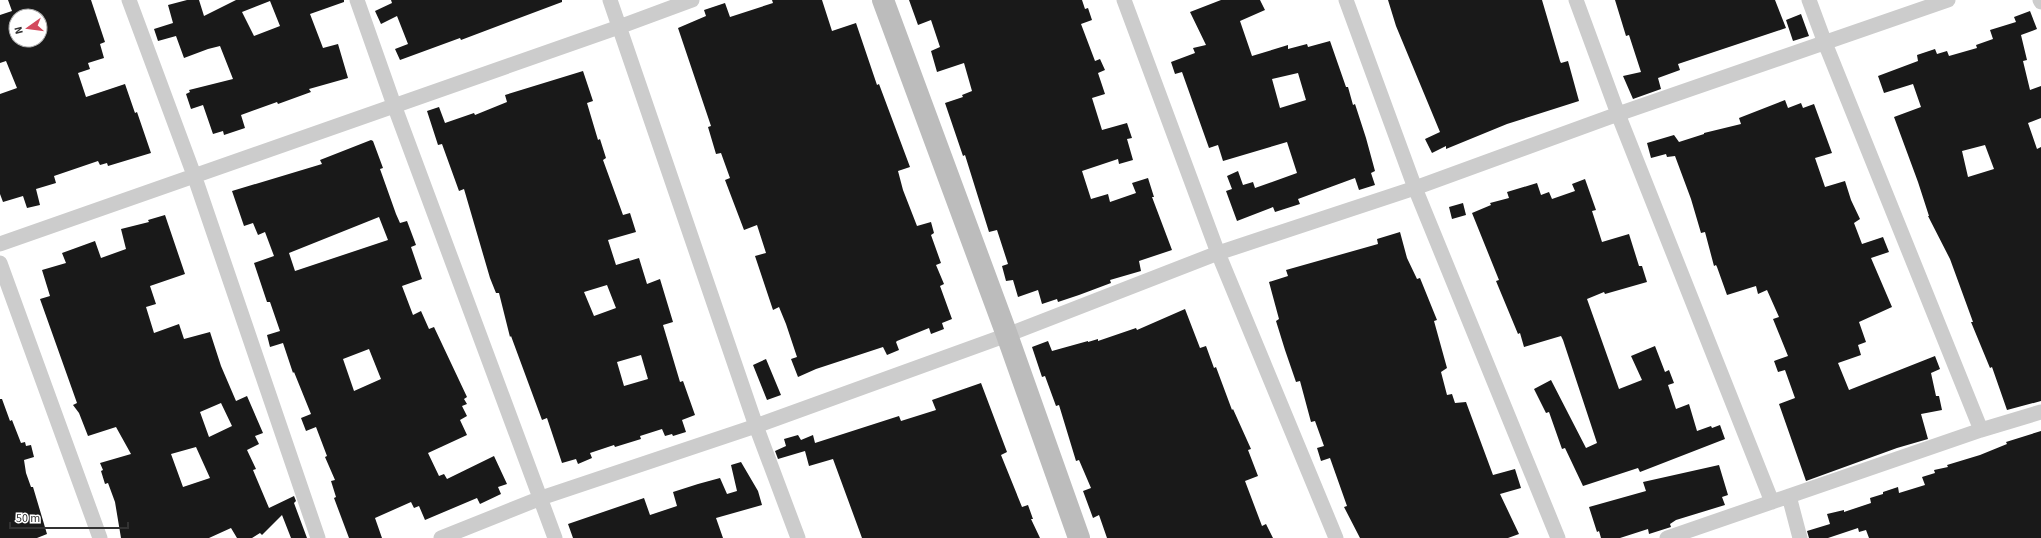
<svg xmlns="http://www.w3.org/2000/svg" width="2041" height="538" font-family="'Source Sans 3',sans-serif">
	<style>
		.building { fill: #191919; fill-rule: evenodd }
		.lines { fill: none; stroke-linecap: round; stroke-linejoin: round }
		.street { stroke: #ccc; stroke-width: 15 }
		.secondary { stroke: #bcbcbc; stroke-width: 22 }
	</style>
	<rect width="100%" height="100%" fill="#fff"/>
	<path class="building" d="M8 0H91L105 42 100 44 104 58 88 63 90 69 78 73 86 97 125 84 135 113 137 112 151 153 108 166 107 163 100 165 98 161 54 176 56 183 36 189 40 205 27 208 23 196 3 202 0 194V94L17 88 6 61 0 63V15L12 11ZM16 16H40V40H16Z
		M187 0H199L204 16 236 0H344V2L310 14 323 48 338 44 348 78 309 89 311 92 278 104 277 102 241 115 245 128 224 135 223 131 213 134 203 105 191 109 186 94 190 92 189 90 233 79 220 46 208 49 184 58 176 36 158 41 154 29 173 23 168 5ZM270 1 280 26 254 36 242 12Z
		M391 0H562V2L461 40 460 38 400 60 395 49 408 44 397 16 381 24 375 11 392 3Z
		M772 0H822L832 31 856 23 877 85 879 84 910 167 898 171 903 190 917 226 931 222 934 233 931 235 941 263 936 265 944 284 940 286 952 319 942 323 944 329 931 334 929 328 897 341 896 342 899 350 887 355 883 347 816 369 798 377 791 359 797 357 786 324 779 307 773 310 755 256 766 253 757 225 744 230 725 180 730 178 721 153 716 154 708 127 711 126 678 28 706 16 704 10 725 3 730 17 773 3Z
		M909 0H1082L1085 9 1088 8 1092 20 1081 24 1095 61 1100 59 1105 70 1098 73 1105 94 1092 98 1102 130 1127 123 1132 138 1127 139 1133 160 1119 164 1118 159 1082 171 1091 199 1108 194 1110 202 1136 193 1132 183 1148 178 1154 197H1152L1172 250 1139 261 1141 271 1110 280 1111 283 1079 295 1058 302 1057 299 1042 304 1038 290 1018 297 1013 280 1006 281 1002 266 1008 264 997 230 989 232 965 155 963 156 945 103 963 97 962 95 972 91 964 63 937 72 931 51 940 47 931 20 918 25Z
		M1221 0H1260L1265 10 1240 21 1252 56 1288 45V49L1307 44 1308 47 1330 41 1346 87H1348L1353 105 1355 104 1366 138 1375 171 1371 173 1375 185 1359 190 1355 178 1298 199 1300 204 1275 212 1273 207 1237 221 1226 191 1232 189 1227 176 1238 171 1243 185 1253 182 1255 188 1297 173 1287 142 1223 161 1218 145 1209 148 1182 72 1175 74 1171 62 1195 53 1193 48 1206 45 1190 12ZM1298 73 1306 100 1280 108 1272 79Z
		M1388 0H1542L1560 61 1561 63 1568 61 1579 101 1507 124 1446 149V146L1432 153 1425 139 1440 132 1396 26Z
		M1615 0H1775L1786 28 1678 64 1680 70 1658 78 1661 89 1633 99 1623 76 1641 72 1629 35 1626 36Z
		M2030 11 2037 29 2021 35 2027 60 2023 61 2030 90 2041 86V118L2028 123 2037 149 2041 147V401L2007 410 1992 367 1990 368 1971 322H1973L1950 259 1928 216H1929L1918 182 1894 117 1921 107 1913 84 1884 93 1878 76 1918 61 1917 55 1935 49 1937 54 1947 51 1949 56 1977 48 1976 45 1993 39 1990 30 2016 22 2014 17ZM1985 145 1994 169 1968 177 1962 151Z
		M1801 14 1809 36 1793 41 1786 20Z
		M583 71 593 101 587 103 598 140 600 139 606 158 603 160 623 215 630 213 636 232 608 240 616 265 639 258 647 284 660 279 673 322 663 325 680 382 683 381 695 415 682 420 686 432 673 436 672 434 665 436 662 429 640 436 641 439 615 447 614 445 590 453 592 458 578 464 576 459 562 463 547 418 542 420 511 336 510 337 499 293H496L490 278 464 189 459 191 442 144 438 145 427 111 439 107 445 123 474 113 475 115 507 102 505 95ZM607 285 616 308 594 316 584 292ZM641 355 648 379 624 386 617 362Z
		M1785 100 1788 108 1801 103 1803 108 1814 104 1832 153 1815 158 1825 187 1845 181 1851 200 1860 219 1854 223 1862 244 1883 237 1889 252 1871 258 1892 307 1859 322 1866 342 1858 345 1861 355 1838 363 1849 390 1935 356 1940 369 1931 373 1936 396H1939L1942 410 1921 414 1928 439 1897 448 1806 481 1779 404 1795 398 1785 370 1778 372 1774 361 1788 356 1773 319 1779 317 1767 290 1758 294 1756 286 1727 295 1717 267 1716 265 1714 266 1705 232 1701 233 1691 199 1675 156 1667 157 1666 154 1651 158 1647 143 1674 135 1679 142 1704 134V133L1741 124 1739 118Z
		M371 140 373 141 383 168 380 169 396 214 400 223 407 221 416 245 411 247 422 279 402 286 413 315 421 311 429 329 434 327 467 397 464 399 467 404 462 406 467 416 460 420 467 435 428 453 439 476 444 474 447 479 494 456 507 484 498 487 501 494 480 504 477 498 425 520 419 506 414 508 411 502 375 518 382 538H349L334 498 336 497 331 481 335 480 325 457 327 456 316 427 306 431 301 418 311 414 294 372 293 373 283 343 270 347 267 335 280 331 270 302H267L254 263 274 256 265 232 258 235 253 223 244 226 232 191 322 164 320 160ZM379 217 388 240 295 271 289 253ZM369 349 381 379 354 391 343 359Z
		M1585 179 1596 210 1592 211 1602 242 1629 234 1639 266H1642L1647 282 1605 294 1604 292 1587 299 1619 389 1642 380 1631 356 1655 346 1665 372 1669 370 1674 383 1668 385 1676 409 1689 404 1697 431 1711 426 1712 428 1720 425 1725 439 1640 472 1638 468 1583 486 1565 448 1562 449 1549 412 1546 413 1534 389 1551 380 1586 448 1597 443 1563 340 1561 336 1524 347 1520 333 1518 334 1496 281 1499 280 1472 213 1491 205 1490 203 1509 198 1507 192 1537 183 1541 195 1549 192 1552 199 1575 191 1572 184Z
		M1463 203 1466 215 1452 219 1449 207Z
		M165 215 185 274 150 286 156 304 146 307 154 333 179 324 184 339 210 332 221 366 236 401 247 396 263 433 255 436 259 444 247 450 256 469 253 470 269 508 294 496 296 501 294 503 307 538H291L282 515 262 535 260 533 252 538H237L231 528 209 538H121L115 502 108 483 105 484 101 471 103 470 100 463 131 454 116 427 88 436 79 413 73 405 77 403 40 299 50 296 42 270 66 263 62 253 95 241 101 258 126 249 121 229 149 222 148 220ZM221 403 232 426 209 437 200 412ZM196 447 210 478 183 487 171 454Z
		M1400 232 1407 258 1417 279 1420 278 1437 320 1434 321 1447 368 1441 372 1447 395 1452 394 1455 403 1466 402 1493 475 1515 469 1521 488 1500 494 1519 534 1508 538H1360L1344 507 1347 506 1330 458 1321 461 1317 448 1324 446 1315 421 1311 422 1300 381 1296 382 1285 350 1276 321 1279 319 1269 282 1288 276 1286 270 1378 244 1377 239Z
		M1185 309 1200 348 1206 346 1214 368 1216 367 1232 410 1233 409 1251 449 1248 450 1258 476 1245 481 1262 526 1266 524 1273 538H1107L1099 515 1093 518 1083 491 1091 488 1079 460 1076 461 1059 405 1056 406 1045 376 1042 377 1032 347 1048 341 1052 351 1088 341V342L1098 339V341L1136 328 1137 330Z
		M766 359 781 395 767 400 753 365Z
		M981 383 1007 452 1001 455 1022 507 1028 505 1033 519H1031L1040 538H862L833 459 809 466 805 451 778 459 775 451 786 446 784 439 798 435 801 440 813 435 815 443 899 416 901 421 936 410 932 400Z
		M0 399H2L10 421 12 420 21 443 25 442 26 446 31 445 34 457 24 460 26 473 31 487H33L47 534 37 538H0Z
		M2041 431V538H1869L1866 530 1859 532 1858 528 1828 538H1809L1807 531 1830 524 1827 514 1844 510V512L1871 503 1870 498 1883 494V492L1898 487 1899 493 1925 485 1922 477 1935 473 1934 470 1948 467 1947 465 1980 455 2007 444 2006 442Z
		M741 462 758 491 762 505 716 518 723 538H573L568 524 644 498 650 515 677 506 673 492 698 484 720 478 727 494 737 491 731 465Z
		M1719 465 1728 495 1722 497 1725 505 1676 520 1670 524 1671 527 1649 534 1648 529 1620 538H1601L1599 531 1597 532 1589 507 1646 491 1643 482Z"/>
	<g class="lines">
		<path class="street" d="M129 0 194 175 318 538
			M357 0 394 105 555 538
			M610 0 756 426 798 538
			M1124 0 1218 253 1336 538
			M1346 0 1415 188 1558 538
			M1576 0 1618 114 1772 502
			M1809 0 1825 43 1981 430
			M2040 0 2041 2
			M0 244 619 27 692 0
			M0 263 100 538
			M1789 496 1800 538
			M441 538 541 498 756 426 1007 335 1218 253 1415 188 1618 114 1948 0
			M1667 538 1981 430 2041 412"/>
		<path class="secondary" d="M883 0 1007 335 1079 538"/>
	</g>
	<g transform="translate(28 28) rotate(256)"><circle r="19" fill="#ffffff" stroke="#adadad"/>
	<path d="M0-3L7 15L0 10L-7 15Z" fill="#d3495d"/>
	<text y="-6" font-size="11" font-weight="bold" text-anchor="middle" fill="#323232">N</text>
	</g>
	<path d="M10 522v6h118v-6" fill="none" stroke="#323232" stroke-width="2"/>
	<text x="16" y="522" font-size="12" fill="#323232" stroke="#ffffff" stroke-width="3" paint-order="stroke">50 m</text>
</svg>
